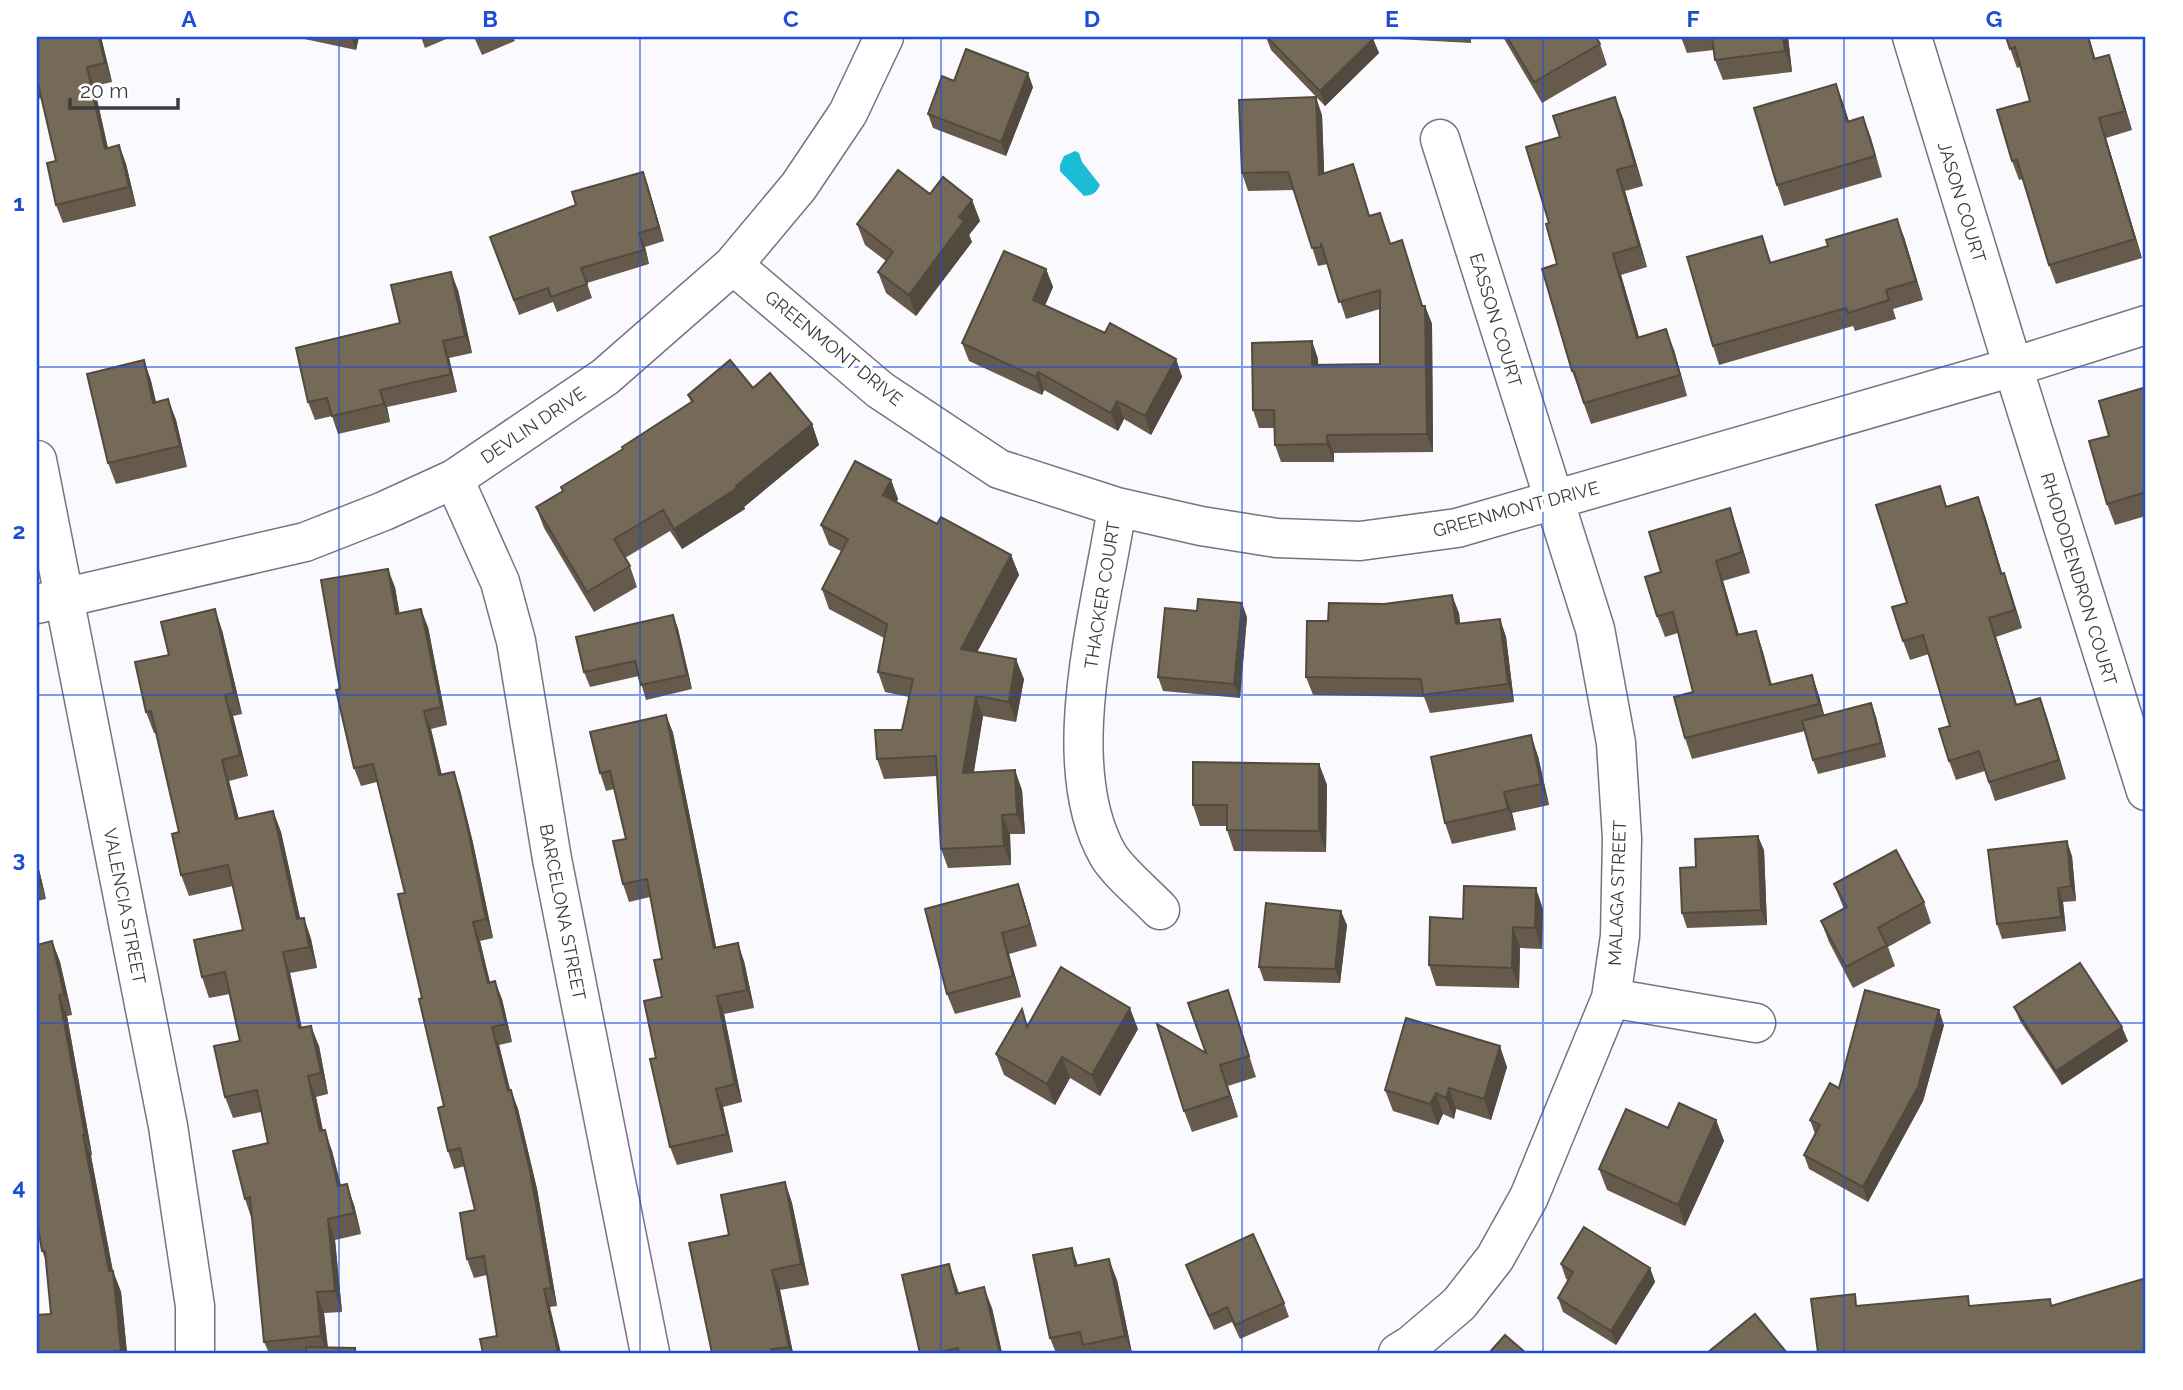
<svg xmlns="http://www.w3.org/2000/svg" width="2183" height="1390" font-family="Raleway,sans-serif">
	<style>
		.water { fill: #1abcd6 }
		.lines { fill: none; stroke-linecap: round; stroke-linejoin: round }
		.minor-casing { stroke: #777286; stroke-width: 41 }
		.minor { stroke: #fff; stroke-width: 38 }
		.wall { fill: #655a4c }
		.shaded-wall { fill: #524a3e }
		.building { fill: #756958; stroke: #524a3e; stroke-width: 2 }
		.grid { fill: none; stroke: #1d4ed8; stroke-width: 2; stroke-opacity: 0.55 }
		.labels { text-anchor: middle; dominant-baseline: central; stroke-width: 7; stroke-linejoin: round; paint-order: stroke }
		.street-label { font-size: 18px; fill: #3c3a42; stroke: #fff }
		.neatline { fill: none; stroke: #1d4ed8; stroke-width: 2.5 }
		.grid-label { font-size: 23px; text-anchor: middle; font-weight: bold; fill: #1d4ed8 }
	</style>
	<rect width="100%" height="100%" fill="#faf9fd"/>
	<path class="water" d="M1075 151 1079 153 1082 162 1100 185C1096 193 1093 195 1084 196L1060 171V165L1064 156Z"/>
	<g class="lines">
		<g class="minor-casing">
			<path id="minor" d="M1912 37 2013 367 2146 791
				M733 265 880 390 999 469 1117 507 1201 526 1277 538 1360 541 1457 528 2013 367 2146 325
				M37 460 168 1126 195 1306V1353
				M454 479 500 582 516 641 552 859 650 1353
				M1117 507C1102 608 1055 762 1108 855 1118 872 1146 895 1160 910
				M37 604 305 542 384 511 454 479 522 433 605 377 733 265 799 186 848 113 884 37
				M1611 998 1756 1023
				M1398 1353 1411 1345 1459 1304 1495 1258 1529 1197 1611 998 1620 936 1622 838 1616 743 1595 629 1440 139"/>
		</g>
		<use href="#minor" class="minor"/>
	</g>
	<path class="wall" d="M37 37H101L112 82 94 86 108 148 119 145 126 164 136 206 63 223 56 205V161L42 98 37 99Z
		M295 37H359L356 50Z
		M421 37H451L425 48Z
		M474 37H513L515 41 482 55Z
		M1266 37H1371L1373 39 1379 53 1325 106 1271 50Z
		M1396 37H1471V43L1397 39Z
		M1503 37H1596L1600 44 1607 65 1542 103Z
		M1681 37H1788L1792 72 1723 80 1715 60 1714 50 1687 53Z
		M2006 37H2089L2095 58 2109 55 2115 74 2132 130 2106 138 2142 258 2056 284 2049 265 2023 179 2019 180 2012 161 2030 101 2020 67 2017 68Z
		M954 81 1033 87 1006 156 933 128 928 114Z
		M1836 84 1849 121 1863 117 1882 177 1784 206 1777 185Z
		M1322 115 1324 173 1353 164 1370 216 1387 231 1391 244 1408 258 1423 306H1425L1432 324 1433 452 1334 453V462H1281L1275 445 1274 428H1259L1253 410 1312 341 1318 359V365L1380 364V309L1346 319 1328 264 1318 266 1294 190 1248 191 1242 173Z
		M1623 118 1643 186 1625 191 1647 267 1621 275 1639 337 1674 350 1687 396 1591 424 1572 371 1557 264 1549 223Z
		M643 172 648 186 664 241 645 247 649 264 587 283 592 298 557 312 553 302 519 315 490 237 576 205Z
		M930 194 972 200 980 221 969 235 972 242 916 316 886 293 878 272 886 261 865 245 857 224Z
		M1762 236 1771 262 1904 237 1923 300 1893 309 1896 319 1855 331 1853 326 1719 365 1713 346Z
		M1046 269 1053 287 1045 306 1105 333 1176 359 1182 377 1151 435 1124 419 1118 431 1044 390 1042 395 969 361 962 343Z
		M458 290 472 353 449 358 457 392 387 407 390 422 338 434 332 416 315 420 308 402 400 323Z
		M144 360 151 381 156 402 168 399 176 420 187 467 116 484 108 463Z
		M2146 387V516L2115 525 2107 504 2109 436Z
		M753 388 812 424 819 445 744 507 745 509 682 549 670 531 625 558 630 566 637 587 594 612 544 528 536 507 563 492 561 487 623 449 691 402 688 395Z
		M891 480 898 499 897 502 937 524 1011 555 1019 575 977 652 1024 679 1016 722 983 716 974 772 1022 790 1025 834H1010L1011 865 948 868 941 849 937 776 884 779 877 759 902 730 909 697 885 692 878 672 884 638 829 609 822 589 841 551 829 545 821 525Z
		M1947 507 1985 516 2002 573H2004L2022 628 1996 637 2017 705 2040 698 2066 779 1995 801 1985 771 1956 780 1949 761 1950 726 1929 654 1910 660 1903 641Z
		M1737 529 1750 573 1723 581 1739 635 1756 631 1763 652 1772 685 1812 675 1819 696 1824 715 1871 703 1876 717 1886 757 1818 774 1813 760 1805 731 1692 759 1685 738 1693 692 1678 633 1665 637 1657 616 1661 572Z
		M395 587 399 613 428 627 447 725 431 729 442 775 454 772 460 790 473 843 493 938 480 941 490 982 502 999 512 1042 499 1045 510 1091 518 1109 537 1189 557 1306 550 1307 497 1336 487 1275 474 1278 467 1259 475 1210 465 1166 454 1169 448 1151 444 1106 422 998 405 893 377 782 361 786 354 768Z
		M1459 613 1460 624 1500 619 1506 637 1514 702 1430 713 1424 697 1313 695 1306 677 1328 621Z
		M673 615 678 629 692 689 646 700 639 676 590 687 584 672Z
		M1247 617 1240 698 1163 691 1158 677Z
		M222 630 242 714 233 716 248 776 229 781 239 819 273 811 281 832 300 919 304 918 311 939 317 968 290 973 302 1028 319 1046 328 1094 316 1097 323 1130 332 1151 341 1185 354 1205 361 1234 335 1240 342 1312 324 1313 328 1347 357 1353H269L264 1342 252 1220 245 1199 268 1143 261 1112 233 1118 225 1097 240 1041 230 994 209 998 202 977 243 930 233 886 189 896 181 875 179 832 156 733H154L146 712Z
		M666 715 673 733 716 947 744 961 754 1008 724 1014 742 1102 723 1107 733 1152 677 1165 670 1147 656 1058 662 997V959L650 897 629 902 623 884 626 839 614 789 606 791 600 773Z
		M1538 756 1549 805 1512 813 1516 830 1452 844 1445 823Z
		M1319 764 1327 785 1326 852 1234 851 1227 830V826H1200L1193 805Z
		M1764 850 1767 925 1687 928 1682 913 1696 867Z
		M2072 856 2076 901 2063 902 2066 931 2002 939 1997 924Z
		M37 861 46 899 37 901Z
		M1018 884 1025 905 1037 946 1009 954 1021 997 955 1014 947 994Z
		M1834 884 1924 902 1931 923 1888 947 1895 966 1853 988 1829 942 1821 921 1844 909Z
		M1543 909 1542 949 1520 948 1519 988 1436 986 1429 965 1463 919Z
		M1347 925 1340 983 1264 981 1259 967Z
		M52 941 60 962 72 1015 67 1016 92 1155 91 1156 113 1271 121 1292 127 1353H37L51 1314 46 1261 42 1251 38 1227 37 1228V945Z
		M1228 990 1256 1077 1228 1086 1238 1117 1192 1132 1184 1111Z
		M2014 1007 2128 1041 2062 1085 2020 1021Z
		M1028 1025 1138 1029 1100 1096 1070 1078 1055 1105 1004 1075 996 1054Z
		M1944 1025 1923 1101 1868 1202 1809 1169 1804 1155 1815 1134 1810 1120 1839 1088Z
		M1507 1067 1491 1120 1456 1109 1454 1119 1443 1114 1438 1125 1393 1111 1385 1090Z
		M1716 1120 1724 1141 1685 1226 1607 1190 1599 1169 1668 1128Z
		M785 1182 792 1203 809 1285 780 1290 793 1353H712L729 1235Z
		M1072 1248 1078 1266 1117 1280 1132 1353H1056L1050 1338Z
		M949 1264 959 1293 992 1308 1002 1353H920Z
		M1561 1264 1650 1268 1655 1282 1616 1345 1563 1312 1558 1298 1568 1280 1566 1279Z
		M1186 1265 1284 1303 1289 1317 1240 1339 1232 1322 1214 1330 1191 1279Z"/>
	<path class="shaded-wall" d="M99 37H101L112 82 105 63Z
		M351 37H359L356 50Z
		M1783 37H1788L1792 72 1785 51Z
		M2088 37H2089L2101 78 2094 59Z
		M1373 39 1379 53 1325 106 1320 91Z
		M2109 55 2115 74 2132 130 2125 111Z
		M87 67 94 86 112 167 105 149Z
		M1028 73 1033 87 1006 156 1001 142Z
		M1836 84 1844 105 1855 143 1847 122Z
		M1316 97 1322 115 1325 193 1319 175Z
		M1615 97 1623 118 1643 186 1635 165Z
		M1863 117 1871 138 1882 177 1875 156Z
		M2099 118 2106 138 2142 258 2135 239Z
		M119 145 126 164 136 206 129 187Z
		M1617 170 1625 191 1647 267 1639 246Z
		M643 172 648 186 664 241 659 227Z
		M972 200 980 221 969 235 972 242 916 316 909 295 959 217Z
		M1897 219 1904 237 1923 300 1916 281Z
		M639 233 645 247 649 264 644 250Z
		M1402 240 1425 314V306L1432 324 1433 452 1427 434 1422 306Z
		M1613 254 1621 275 1645 358 1637 338Z
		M1046 269 1053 287 1039 318 1033 300Z
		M451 272 458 290 472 353 465 336Z
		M1666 329 1674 350 1687 396 1680 375Z
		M443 341 449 358 457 392 451 374Z
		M1312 341 1318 359 1319 382 1312 365Z
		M1176 359 1182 377 1151 435 1145 416Z
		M144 360 151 381 161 424 153 403Z
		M1038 372 1044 390 1042 395 1036 377Z
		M380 390 387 407 390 422 384 404Z
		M168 399 176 420 187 467 180 446Z
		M1117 401 1124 419 1118 431 1111 413Z
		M812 424 819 445 744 507 745 509 682 549 674 529 736 486Z
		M1327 435 1334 453V462L1327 444Z
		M891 480 898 499 890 514 883 495Z
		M1978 497 1985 516 2008 593 2001 574Z
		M1730 508 1737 529 1750 573 1742 552Z
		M1011 555 1019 575 968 669 961 649Z
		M1716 561 1723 581 1745 656 1737 635Z
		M388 569 395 587 403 632 396 614Z
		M2004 573 2011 592 2022 628 2015 610Z
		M1452 595 1459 613 1462 643 1456 624Z
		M1242 603 1247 617 1240 698 1234 684Z
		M215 609 222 630 242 714 234 693Z
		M421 609 428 627 447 725 441 707Z
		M673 615 678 629 692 689 687 675Z
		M1989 618 1996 637 2023 724 2016 705Z
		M1500 619 1506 637 1514 702 1508 684Z
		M1756 631 1763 652 1777 706 1770 685Z
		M1016 659 1024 679 1016 722 1009 702Z
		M1812 675 1819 696 1827 725 1819 704Z
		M225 695 233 716 248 776 240 755Z
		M976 696 983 716 970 793 963 773Z
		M2040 698 2047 717 2066 779 2059 760Z
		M1871 703 1876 717 1886 757 1881 743Z
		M424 711 431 729 446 794 439 775Z
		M666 715 673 733 720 966 714 948Z
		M1531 735 1538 756 1549 805 1541 784Z
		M222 760 229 781 244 840 236 819Z
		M1319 764 1327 785 1326 852 1319 831Z
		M1015 770 1022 790 1025 834 1017 814Z
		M454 772 460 790 473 843 493 938 486 919Z
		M1504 792 1512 813 1516 830 1508 809Z
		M273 811 281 832 305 940 297 919Z
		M1002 815 1010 834 1011 865 1004 846Z
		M1758 836 1764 850 1767 925 1761 910Z
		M2067 841 2072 856 2076 901 2071 886Z
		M37 861 46 899 41 884 37 868Z
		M1018 884 1025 905 1037 946 1030 925Z
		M1536 888 1543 909 1542 949 1535 928Z
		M2058 888 2063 902 2066 931 2061 917Z
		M1341 911 1347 925 1340 983 1335 969Z
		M304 918 311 939 317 968 309 947Z
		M473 922 480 941 494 1001 488 983Z
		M1513 927 1520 948 1519 988 1512 968Z
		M1002 933 1009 954 1021 997 1013 976Z
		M52 941 60 962 72 1015 64 994Z
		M738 943 744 961 754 1008 747 990Z
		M283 952 290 973 306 1049 299 1028Z
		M495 981 502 999 512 1042 506 1024Z
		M59 995 67 1016 92 1155 85 1135Z
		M717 996 724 1014 742 1102 735 1084Z
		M1130 1008 1138 1029 1100 1096 1092 1075Z
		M1939 1010 1944 1025 1923 1101 1868 1202 1863 1187Z
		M311 1026 319 1046 328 1094 321 1073Z
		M492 1027 499 1045 515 1109 508 1091Z
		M2122 1027 2128 1041 2062 1085 2056 1071Z
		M1500 1046 1507 1067 1491 1120 1484 1099Z
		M1062 1057 1070 1078 1055 1105 1047 1084Z
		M1220 1065 1228 1086 1238 1117 1230 1096Z
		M308 1076 316 1097 327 1152 320 1131Z
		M1449 1088 1456 1109 1454 1119 1446 1098Z
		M716 1089 723 1107 733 1152 727 1134Z
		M511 1090 518 1109 537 1189 557 1306 551 1288Z
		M1436 1093 1443 1114 1438 1125 1430 1104Z
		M1716 1120 1724 1141 1685 1226 1678 1205Z
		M325 1130 332 1151 346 1207 338 1186Z
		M83 1135 91 1156 114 1278 113 1271 121 1292 127 1353H122L121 1351 109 1271Z
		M785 1182 792 1203 809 1285 801 1264Z
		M347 1184 354 1205 361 1234 354 1213Z
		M328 1219 335 1240 342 1312 335 1291Z
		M1072 1248 1079 1269 1075 1266Z
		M1109 1259 1117 1280 1132 1353 1125 1336Z
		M949 1264 956 1285 964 1315 956 1294Z
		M1650 1268 1655 1282 1616 1345 1611 1331Z
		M772 1270 780 1290 793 1353H791L789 1347Z
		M984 1287 992 1308 1002 1353H1000Z
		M544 1289 550 1307 561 1353H558Z
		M317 1292 324 1313 328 1353H327L321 1336Z"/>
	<path class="building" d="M37 37H99L105 63 87 67 105 149 119 145 129 187 56 205 47 163 56 161 37 79Z
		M1267 37H1371L1373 39 1320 91Z
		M1507 37H1596L1600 44 1534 82Z
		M1712 37H1783L1785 51 1715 60Z
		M2006 37H2088L2094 59 2109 55 2125 111 2099 118 2135 239 2049 265 2017 160 2012 161 1997 110 2030 101 2015 47 2010 49Z
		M966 49 1028 73 1001 142 928 114 942 76 954 81Z
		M1836 84 1847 122 1863 117 1875 156 1777 185 1754 108Z
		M1316 97 1319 175 1353 164 1369 216 1380 213 1390 244 1402 240 1422 306H1425L1427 434 1327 435V444L1275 445 1274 410H1253L1252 343 1312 341V365L1380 364V290L1339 302 1321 243V247L1312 248 1288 172 1242 173 1239 100Z
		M1615 97 1635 165 1617 170 1639 246 1613 254 1637 338 1666 329 1680 375 1584 403 1574 371H1572L1542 269 1557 264 1546 224 1549 223 1526 147 1560 137 1553 116Z
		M898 170 930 194 943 177 972 200 959 217 964 221 909 295 878 272 893 252 857 224Z
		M643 172 659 227 639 233 644 250 581 268 587 284 551 297 548 288 514 300 490 237 576 205 572 192Z
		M1897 219 1916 281 1886 290 1889 300 1848 313 1846 308 1713 346 1687 257 1762 236 1770 263 1828 246 1826 240Z
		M1004 251 1046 269 1033 300 1105 333 1110 323 1176 359 1145 416 1117 401 1111 413 1038 372 1036 377 962 343Z
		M451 272 465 336 443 341 451 374 380 390 384 404 332 416 327 398 308 402 296 348 400 323 391 285Z
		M144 360 153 403 168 399 180 446 108 463 87 374Z
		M730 360 753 388 770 373 812 424 736 486 737 488 674 529 663 510 614 539 630 566 587 592 536 507 563 491 561 487 623 449 622 447 693 401 688 395Z
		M2146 387V492L2107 504 2089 441 2109 436 2099 401Z
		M855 461 891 480 883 495 937 524 941 517 1011 555 961 649 1016 659 1009 702 976 696 963 773 1015 770 1017 814 1002 815 1004 846 941 849 936 756 877 759 875 730H902L913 679 878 672 887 624 822 589 848 539 821 525Z
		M1940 486 1946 507 1978 497 2001 574 2004 573 2015 610 1989 618 2016 705 2040 698 2059 760 1989 782 1979 751 1949 761 1939 729 1950 726 1923 635 1903 641 1892 607 1907 603 1876 505Z
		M1730 508 1742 552 1716 561 1737 635 1756 631 1770 685 1812 675 1819 704 1685 738 1674 697 1693 692 1673 612 1657 616 1645 577 1661 572 1649 532Z
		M388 569 396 614 421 609 441 707 424 711 439 775 454 772 467 825 486 919 473 922 488 983 495 981 506 1024 492 1027 508 1091 511 1090 530 1171 551 1288 544 1289 558 1353H483L480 1339 497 1336 484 1256 467 1259 460 1213 475 1210 460 1148 448 1151 438 1108 444 1106 419 999 422 998 398 894 405 893 373 764 354 768 336 690 340 689 321 580Z
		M1452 595 1456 624 1500 619 1508 684 1423 695 1421 679 1306 677 1307 621H1328L1329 603 1384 604Z
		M1198 599 1242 603 1234 684 1158 677 1165 608 1197 611Z
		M215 609 234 693 225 695 240 755 222 760 236 819 273 811 297 919 304 918 309 947 283 952 299 1028 311 1026 321 1073 308 1076 320 1131 325 1130 338 1186 347 1184 354 1213 328 1219 335 1291 317 1292 321 1336 264 1342 250 1197 245 1199 233 1151 268 1143 257 1090 225 1097 214 1046 240 1041 225 972 202 977 194 940 243 930 228 865 181 875 172 834 179 832 151 711 146 712 135 662 169 655 161 622Z
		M673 615 687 675 641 685 635 661 584 672 576 637Z
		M1871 703 1881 743 1813 760 1802 721Z
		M666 715 714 948 738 943 747 990 717 996 735 1084 716 1089 727 1134 670 1147 650 1059 656 1058 644 1001 662 997 654 960 662 959 647 879 623 884 613 841 626 839 610 771 600 773 590 732Z
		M1531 735 1541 784 1504 792 1508 809 1445 823 1431 757Z
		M1193 762 1319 764V831L1227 830V805H1193Z
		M1758 836 1761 910 1682 913 1680 868 1696 867 1695 839Z
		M2067 841 2071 886 2058 888 2061 917 1997 924 1988 850Z
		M1896 850 1924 902 1878 928 1887 945 1846 967 1821 921 1847 907 1834 884Z
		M37 868 41 884 37 885Z
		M1018 884 1030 925 1002 933 1013 976 947 994 925 909Z
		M1464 886 1536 888 1535 928 1513 927 1512 968 1429 965 1430 917 1463 919Z
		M1266 903 1341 911 1335 969 1259 967Z
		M52 941 64 994 59 995 85 1135H83L109 1271H113L121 1351 98 1353H37V1315L51 1314 45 1251H42L37 1221V945Z
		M2080 963 2122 1027 2056 1071 2014 1007Z
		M1061 967 1130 1008 1092 1075 1062 1057 1047 1084 996 1054 1022 1009 1027 1027Z
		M1228 990 1249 1056 1220 1065 1230 1096 1184 1111 1157 1024 1206 1053 1188 1003Z
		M1865 990 1939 1010 1918 1087 1863 1187 1804 1155 1820 1125 1810 1120 1830 1083 1839 1088Z
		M1406 1018 1500 1046 1484 1099 1449 1088 1446 1098 1436 1093 1430 1104 1385 1090Z
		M1679 1103 1716 1120 1678 1205 1599 1169 1626 1109 1668 1128Z
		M785 1182 801 1264 772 1270 789 1347 771 1349 772 1353H712L689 1243 729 1235 721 1195Z
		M1584 1227 1650 1268 1611 1331 1558 1298 1573 1272 1561 1264Z
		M1253 1234 1284 1303 1235 1325 1227 1307 1209 1316 1186 1265Z
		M1072 1248 1075 1266 1109 1259 1125 1336 1083 1345 1080 1332 1050 1338 1033 1255Z
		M949 1264 956 1294 984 1287 1000 1353H959L958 1348 937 1353H920L902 1275Z
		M2146 1278V1353H1818L1811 1299 1855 1294 1856 1306 1968 1296 1969 1306 2050 1299 2051 1306Z
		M1755 1314 1787 1353H1707Z
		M1505 1335 1526 1353H1489Z
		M306 1347 355 1348V1353H306Z"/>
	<path class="grid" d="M339 37V1353M640 37V1353M941 37V1353M1242 37V1353M1543 37V1353M1844 37V1353M37 367H2146M37 695H2146M37 1023H2146"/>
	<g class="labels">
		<g class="street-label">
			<text transform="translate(1962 202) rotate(73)">JASON COURT</text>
			<text transform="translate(1496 320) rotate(73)">EASSON COURT</text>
			<text transform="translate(834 348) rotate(39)">GREENMONT DRIVE</text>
			<text transform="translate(533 425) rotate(-34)">DEVLIN DRIVE</text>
			<text transform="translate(1516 509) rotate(-15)">GREENMONT DRIVE</text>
			<text transform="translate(2079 579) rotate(73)">RHODODENDRON COURT</text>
			<text transform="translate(1102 595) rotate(-81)">THACKER COURT</text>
			<text transform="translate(1617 893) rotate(-88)">MALAGA STREET</text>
			<text transform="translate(125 906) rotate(79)">VALENCIA STREET</text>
			<text transform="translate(563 912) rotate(79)">BARCELONA STREET</text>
		</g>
	</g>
	<rect width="2183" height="1390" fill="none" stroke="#ffffff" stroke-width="77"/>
	<path d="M70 98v10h108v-10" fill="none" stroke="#3c3a42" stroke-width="3.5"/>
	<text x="80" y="98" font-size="21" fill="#3c3a42" stroke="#ffffff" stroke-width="5" paint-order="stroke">20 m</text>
	<rect x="38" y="38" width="2106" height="1314" class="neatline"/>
	<g class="grid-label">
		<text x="189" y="27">A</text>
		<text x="490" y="27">B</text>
		<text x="791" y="27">C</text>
		<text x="1092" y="27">D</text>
		<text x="1392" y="27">E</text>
		<text x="1693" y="27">F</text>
		<text x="1994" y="27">G</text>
		<text x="19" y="211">1</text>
		<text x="19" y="539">2</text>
		<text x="19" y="867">3</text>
		<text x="19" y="1195">4</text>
	</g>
</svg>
